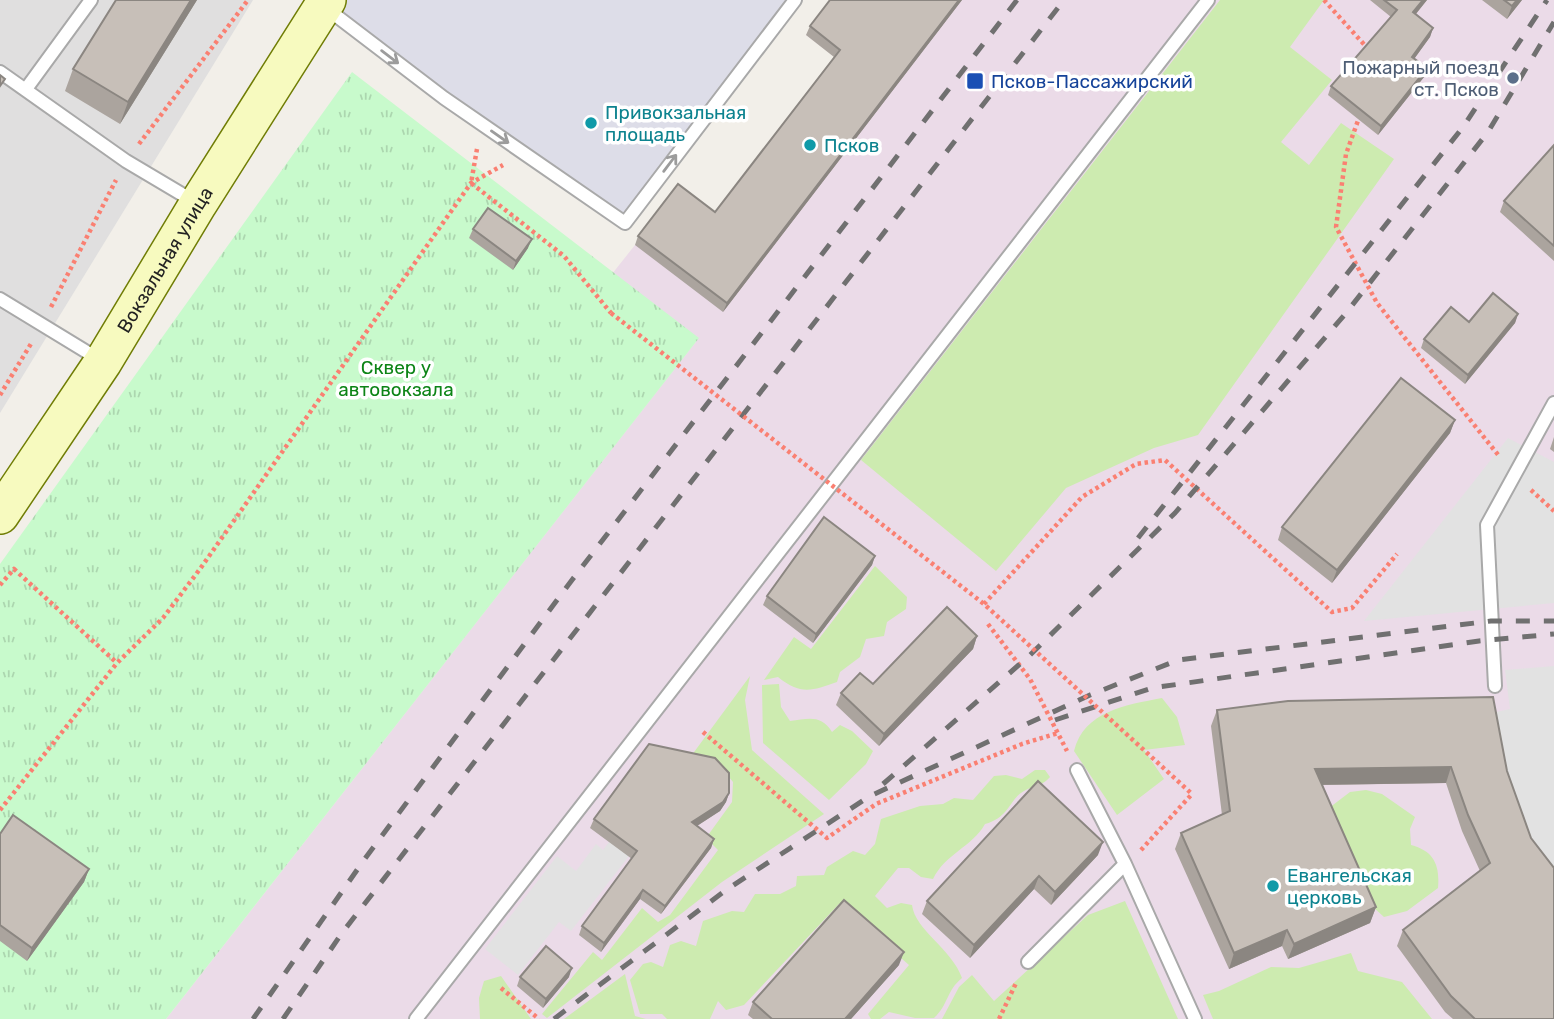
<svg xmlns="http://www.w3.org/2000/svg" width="1554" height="1019" font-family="Rubik,sans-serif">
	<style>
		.residential { fill: #e0dfdf }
		.railway { fill: #ebdbe8 }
		.grass { fill: #cdebb0 }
		.park { fill: url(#park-tufts) }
		.parking { fill: #e2e2e2 }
		.plaza { fill: #dddde8 }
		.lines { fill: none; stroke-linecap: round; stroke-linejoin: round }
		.service-casing { stroke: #a9a9a9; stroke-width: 16 }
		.secondary-casing { stroke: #707d05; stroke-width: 40 }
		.path { stroke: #fa8072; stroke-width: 4.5; stroke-dasharray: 3.5 3.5; stroke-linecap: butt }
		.service { stroke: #fff; stroke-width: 12 }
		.secondary { stroke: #f7fabf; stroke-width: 37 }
		.rail { stroke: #707070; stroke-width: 5; stroke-dasharray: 14 14; stroke-linecap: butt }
		.path-bridge { stroke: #fa8072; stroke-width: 4.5; stroke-dasharray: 3.5 3.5; stroke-linecap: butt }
		.wall { fill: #aba49e }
		.shaded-wall { fill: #8b8681 }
		.building { fill: #c7bfb8; stroke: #8b8681; stroke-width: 2 }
		.oneway { stroke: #9c9c9c }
		.service-dot { fill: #5c6f8a; stroke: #fff; stroke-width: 2.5 }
		.transit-dot { fill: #1a4fb4; stroke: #fff; stroke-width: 2.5 }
		.culture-dot { fill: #0f9aa8; stroke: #fff; stroke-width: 2.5 }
		.labels { text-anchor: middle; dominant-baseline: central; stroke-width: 7; stroke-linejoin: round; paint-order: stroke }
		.service-label { font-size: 19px; fill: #4e5e75; stroke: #fff; text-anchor: end }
		.transit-label { font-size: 19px; fill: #164399; stroke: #fff; text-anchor: start }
		.culture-label { font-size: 19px; fill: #0d838f; stroke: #fff; text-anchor: start }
		.street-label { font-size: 19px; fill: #222; stroke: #fff }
		.park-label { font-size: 19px; fill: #0c8416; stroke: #fff }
	</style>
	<defs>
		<pattern id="park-tufts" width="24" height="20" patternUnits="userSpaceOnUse" patternTransform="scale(1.75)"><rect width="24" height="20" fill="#c8facc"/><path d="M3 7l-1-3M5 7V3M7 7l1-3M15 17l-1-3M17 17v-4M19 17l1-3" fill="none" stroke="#acd6af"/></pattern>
	</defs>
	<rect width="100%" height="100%" fill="#f2efe9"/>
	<path class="residential" d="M0 0H253L0 413Z"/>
	<path class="railway" d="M834 0H1554V1019H166L698 339 612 274 635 245 711 221 836 58 806 35Z"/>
	<path class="grass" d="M1220 0H1324L1290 47 1332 80 1281 142 1309 165 1341 123 1394 159 1198 435 1154 448 1066 488 996 571 861 460Z
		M875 566 907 597 906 609 887 622 884 636 866 639 860 657 840 672 837 682C812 691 800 695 778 677L764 680 794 637 811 649Z
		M750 676 745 700 752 750 824 814 722 882 547 1018 542 1014 593 952 602 960 642 908 658 922 670 915 718 850 706 838 732 802 733 782 719 765 686 763Z
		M779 684 781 707 790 721C808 719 821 714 832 732L840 725 852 731 873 751 866 764 829 800 763 743 762 685Z
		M1162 698 1177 717 1185 745 1144 750 1164 779 1117 815 1074 751C1084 711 1126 705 1162 698Z
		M1035 770H1045L1050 777C1041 787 1035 785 1024 791 1009 799 1010 817 985 824 972 847 945 854 933 879L921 877 909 868H898L875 896 887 908 901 903 912 905C915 930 952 949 962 978 946 991 949 1004 934 1018H915L889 1012 880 1019H871L868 1014 909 965 839 904 744 1005 726 1010 718 1001 710 1019H667L662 1014H640L630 980 643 964 651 962 663 967 670 945 681 941 696 946 703 921 732 911 744 912 755 894H780L796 886 797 876 824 875 827 867 853 851 865 855 875 844 881 819 920 806 943 804 954 798 973 800 994 776 1006 775 1022 779Z
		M1366 790 1382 794 1415 817 1410 829 1411 845C1434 851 1440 865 1438 888L1407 911 1384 917 1373 907 1329 808 1350 792Z
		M1125 901 1178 1019H942L959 987 972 975 994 1001 1088 915Z
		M1351 953 1358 971 1402 982 1432 1019H1213L1203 995 1219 991 1271 967 1299 968Z
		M625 974 635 1016 646 1019H564Z
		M501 976 531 1019H480L479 998 484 981Z"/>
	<path class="park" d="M352 72 699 338 166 1019H0V564Z"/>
	<path class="parking" d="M1508 438 1554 462V603L1364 621Z
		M1554 666V881L1531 851 1506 784 1492 713 1510 709 1505 670Z
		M643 797 663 812 571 931 559 922 518 975 485 949 557 856 576 871 596 844 603 850Z"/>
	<path class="plaza" d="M347 0H795L625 223 336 16Z"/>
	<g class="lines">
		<g class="service-casing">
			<path id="service" d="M326 8 444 98 625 223 795 0
				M0 72 126 161 195 202
				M26 89 91 0
				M0 299 100 360
				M1495 686 1487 525 1554 403
				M1077 770 1125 864 1195 1019
				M1028 962 1125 864
				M416 1019 1208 0"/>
		</g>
		<g class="secondary-casing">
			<g id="secondary">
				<path id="s1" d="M0 515 103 362 198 204 327 0"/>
			</g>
		</g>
		<path class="path" d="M1324 0 1370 51
			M1360 115 1346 154 1336 227 1377 303 1499 456
			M139 144 248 0
			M477 149 471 183 564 256 611 313
			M51 307 116 180
			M0 395 32 342
			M1531 490 1554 511
			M0 585 14 569 117 663
			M984 604 1082 497 1136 464 1165 460 1332 612 1352 608 1397 554
			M988 624 1030 679 1067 751
			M703 732 827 838 876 804 1022 744 1058 733
			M0 810 117 663 163 618 200 569 471 183 503 165
			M1141 850 1192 794
			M501 988 539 1019
			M999 1019 1017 981"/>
		<use href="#service" class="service"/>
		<use href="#secondary" class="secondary"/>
		<path class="rail" d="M1138 538 1463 127 1547 0
			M1055 720 1152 688 1479 641 1554 634
			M883 784 1029 656 1175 513 1346 313 1488 132 1554 22
			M253 1019 364 860 572 580 1017 0
			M283 1019 342 933 1064 0
			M554 1019 726 890 870 796 1090 695 1178 660 1491 621H1554"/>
		<path class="path-bridge" d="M611 313 984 604 1192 794"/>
	</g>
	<path class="wall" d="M116 0H197L120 124 65 91 73 69Z
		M830 0H962L723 312 635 245 638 236 715 212 834 57 806 35 810 26Z
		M1370 0H1427L1416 14 1433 28 1430 37 1414 59 1424 77 1378 135 1328 95 1331 86 1391 17Z
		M1482 0H1522L1507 19Z
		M1554 145V261L1500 212 1504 201Z
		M473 229 528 248 513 270 469 238Z
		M1518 314 1515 323 1465 384 1421 348 1424 339 1469 322Z
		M1455 420 1450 433 1332 583 1278 540 1282 527Z
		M1554 437V452L1550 449Z
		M875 556 872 565 813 643 763 605 767 596Z
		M977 636 973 649 879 746 836 705 841 693 873 684Z
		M1493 697 1554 1019H1453L1445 1012 1397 946 1403 930 1480 871 1462 831 1446 783 1322 785 1376 907 1370 923 1288 959 1282 946 1229 969 1175 849 1181 833 1222 815 1211 726 1217 710Z
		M729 793 726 802 720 811 697 826 714 839 711 848 661 914 640 899 601 952 579 935 582 926 632 859 590 828 594 819Z
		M0 834 89 869 84 882 27 961 0 941Z
		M1098 855 1051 905 1034 889 970 958 922 914 927 901Z
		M899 965 851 1019H753L748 1015 753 1002Z
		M520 977H569L543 1008 517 986Z"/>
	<path class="shaded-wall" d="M191 0H197L120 124 128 102Z
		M959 0H962L723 312 727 303Z
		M1423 0H1427L1410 21 1413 12Z
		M1517 0H1522L1507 19 1512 6Z
		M1433 28 1430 37 1409 66 1412 57Z
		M1427 68 1424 77 1378 135 1381 126Z
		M532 239 528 248 513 270 516 261Z
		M1518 314 1515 323 1465 384 1468 375Z
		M1455 420 1450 433 1332 583 1337 570Z
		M875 556 872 565 813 643 816 634Z
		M977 636 973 649 879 746 884 734Z
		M1451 767 1446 783 1309 785 1315 769Z
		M729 793 726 802 720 811 689 831 692 822Z
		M714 839 711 848 661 914 665 906Z
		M1103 842 1098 855 1051 905 1055 892Z
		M89 869 84 882 27 961 32 948Z
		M1039 876 1034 889 970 958 974 945Z
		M643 890 640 899 601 952 604 943Z
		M1376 907 1370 923 1288 959 1294 944Z
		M1287 930 1282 946 1229 969 1234 953Z
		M904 952 899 965 851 1019H845Z
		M572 968 569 977 543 1008 546 999Z"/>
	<path class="building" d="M116 0H191L128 102 73 69Z
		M830 0H959L727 303 638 236 678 184 715 212 840 50 810 26Z
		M1384 0H1423L1413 12 1433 28 1412 57 1427 68 1381 126 1331 86 1397 10Z
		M1504 0H1517L1512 6Z
		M0 75 5 79 0 86Z
		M1554 145V246L1504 201Z
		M488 208 532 239 516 261 473 229Z
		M1493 293 1518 314 1468 375 1424 339 1451 307 1469 322Z
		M1401 378 1455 420 1337 570 1282 527Z
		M824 517 875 556 816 634 767 596Z
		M947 607 977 636 884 734 841 693 860 673 873 684Z
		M1493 697 1507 771 1531 838 1554 868V1019H1475L1451 996 1403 930 1490 863 1468 815 1451 767 1315 769 1376 907 1294 944 1287 930 1234 953 1181 833 1230 811 1217 710 1288 701Z
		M649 744 715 758 729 773V793L723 802 692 822 714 839 665 906 643 890 604 943 582 926 637 851 594 819Z
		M1038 781 1103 842 1055 892 1039 876 974 945 927 901Z
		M13 815 89 869 32 948 0 925V834Z
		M844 900 904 952 845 1019H772L753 1002Z
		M546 946 572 968 546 999 520 977Z"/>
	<defs><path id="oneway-shaft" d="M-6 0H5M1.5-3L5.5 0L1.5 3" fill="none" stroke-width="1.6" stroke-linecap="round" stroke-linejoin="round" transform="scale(1.75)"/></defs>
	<g class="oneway">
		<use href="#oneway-shaft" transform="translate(390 57) rotate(37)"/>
		<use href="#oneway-shaft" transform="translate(500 137) rotate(35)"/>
		<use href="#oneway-shaft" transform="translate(670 163) rotate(-53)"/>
	</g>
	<circle class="service-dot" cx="1513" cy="78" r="7"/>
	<rect class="transit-dot" x="966" y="72" width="18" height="18" rx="3.5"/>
	<g class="culture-dot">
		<circle cx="591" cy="123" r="7"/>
		<circle cx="810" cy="145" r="7"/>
		<circle cx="1273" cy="886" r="7"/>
	</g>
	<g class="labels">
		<g class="service-label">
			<text x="1499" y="67">Пожарный поезд<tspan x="1499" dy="22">ст. Псков</tspan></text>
		</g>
		<g class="transit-label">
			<text x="991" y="81">Псков-Пассажирский</text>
		</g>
		<g class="culture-label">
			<text x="605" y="112">Привокзальная<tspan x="605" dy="22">площадь</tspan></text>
			<text x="824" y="145">Псков</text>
			<text x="1287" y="875">Евангельская<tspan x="1287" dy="22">церковь</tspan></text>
		</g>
		<g class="street-label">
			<text stroke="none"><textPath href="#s1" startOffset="304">Вокзальная улица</textPath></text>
		</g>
		<g class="park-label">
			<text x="396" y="367">Сквер у<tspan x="396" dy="22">автовокзала</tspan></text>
		</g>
	</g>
</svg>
